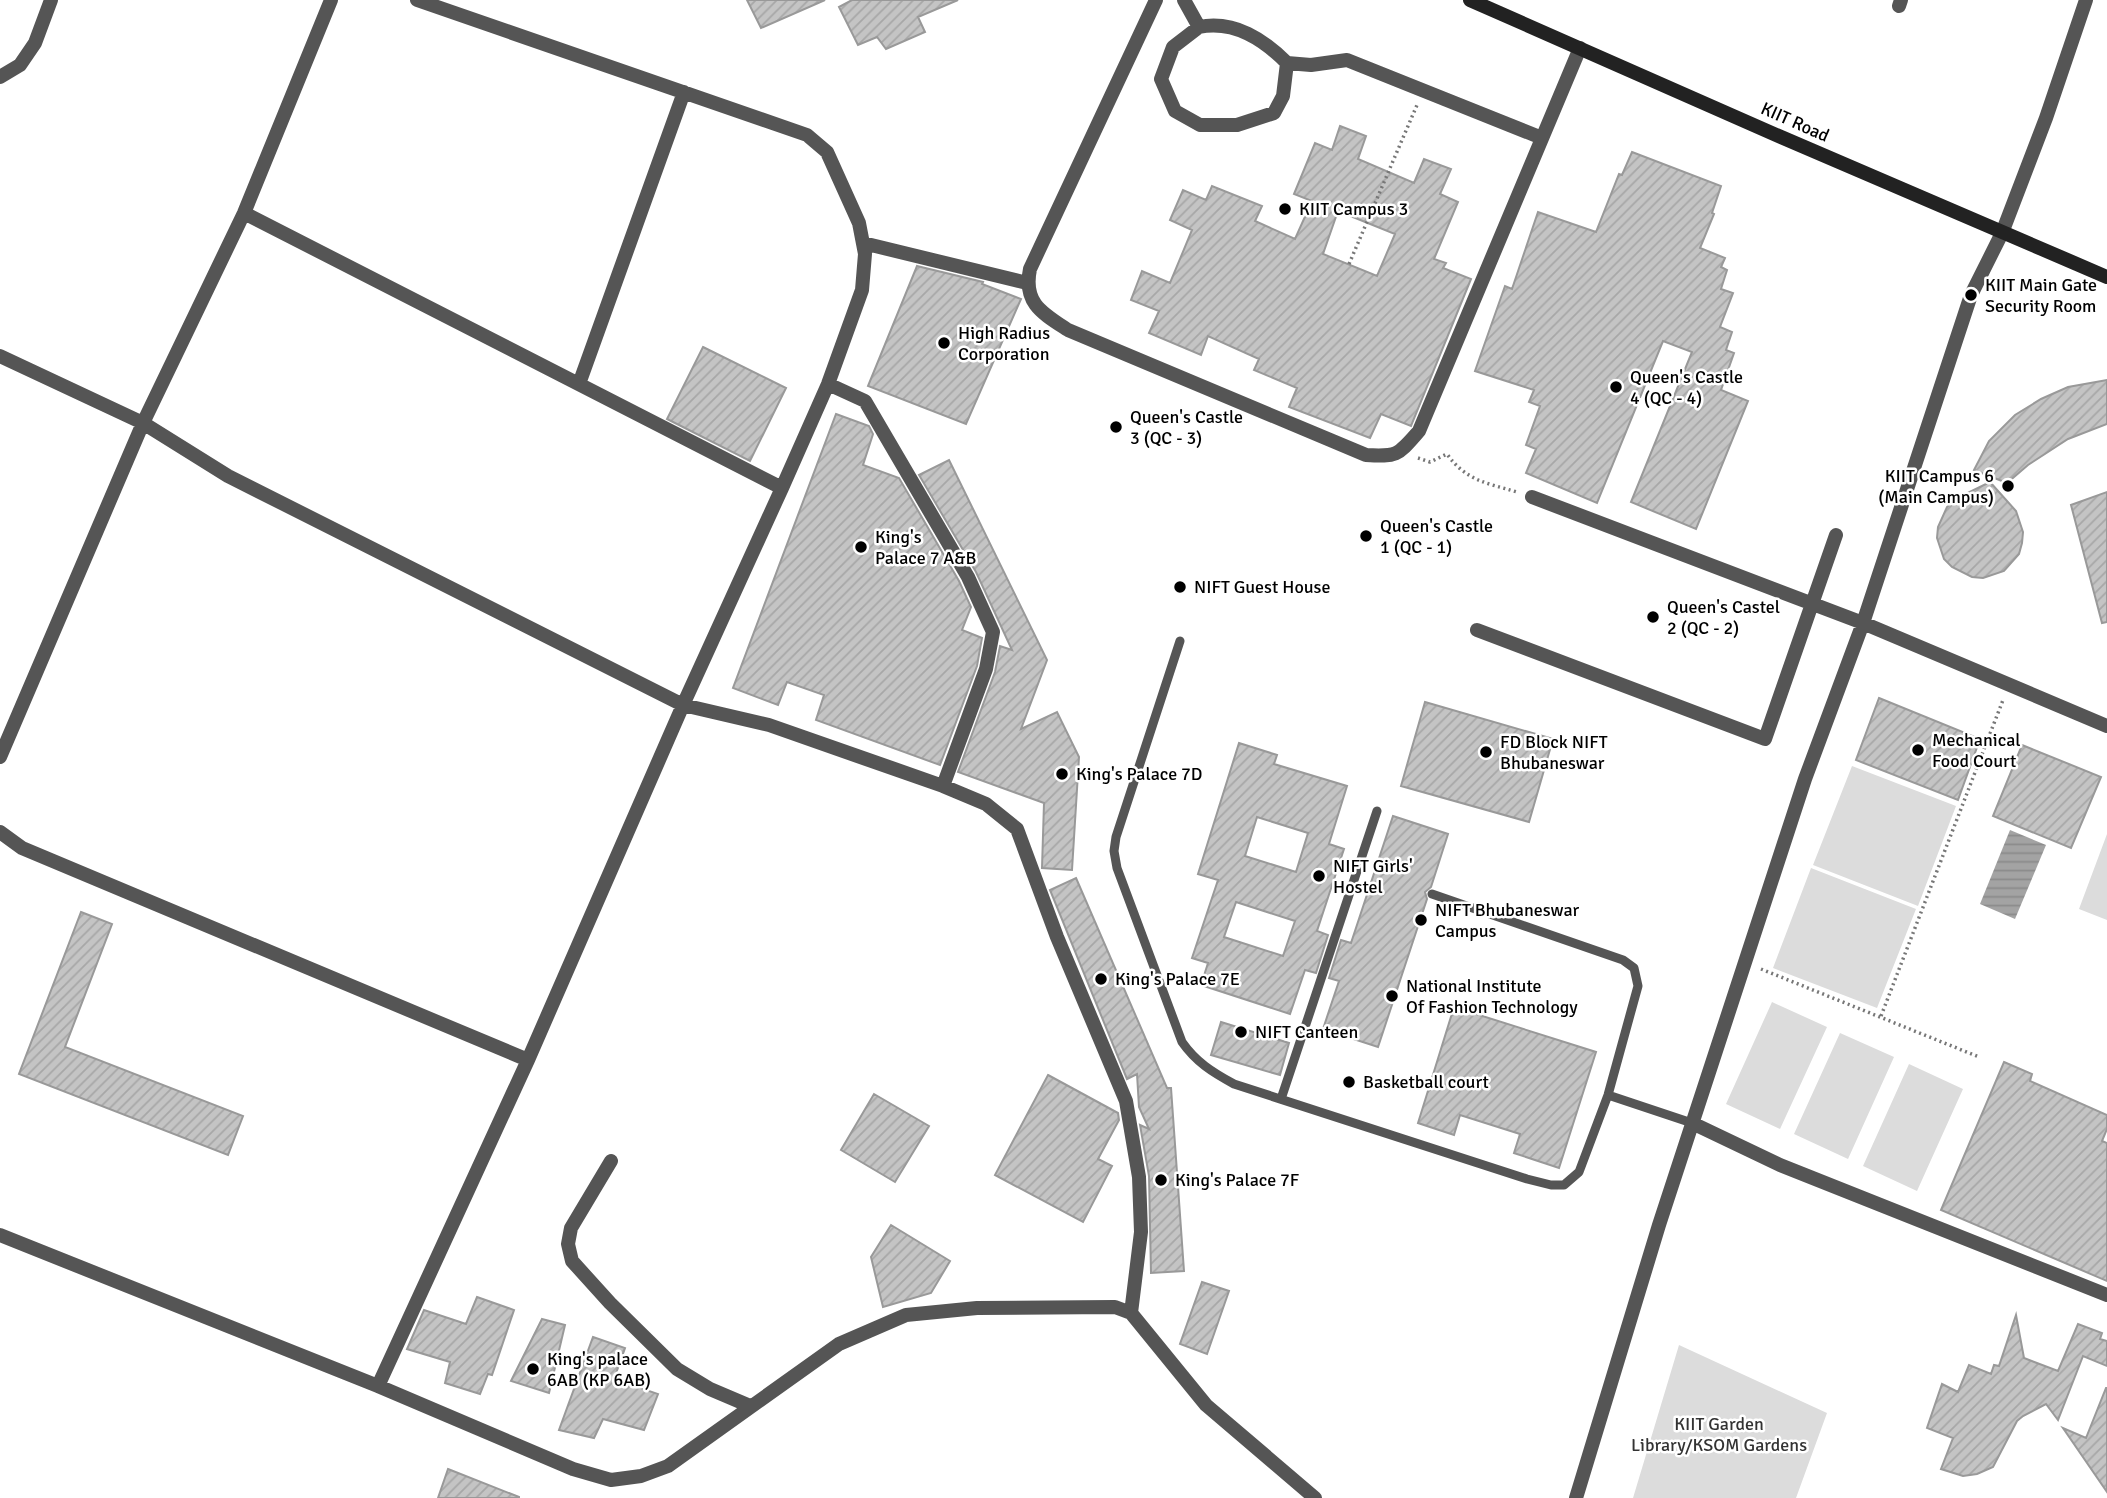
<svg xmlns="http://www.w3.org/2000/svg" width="2107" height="1498" font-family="Signika,sans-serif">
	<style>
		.garden { fill: #dcdcdc }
		.water { fill: url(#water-rules) }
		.building { fill: url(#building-hatch); stroke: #999; stroke-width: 2; fill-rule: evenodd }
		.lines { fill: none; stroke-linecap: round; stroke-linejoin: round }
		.path { stroke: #777; stroke-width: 3.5; stroke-dasharray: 2 3.5; stroke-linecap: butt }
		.lane { stroke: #555; stroke-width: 9 }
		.street { stroke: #555; stroke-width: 14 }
		.secondary { stroke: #222; stroke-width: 14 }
		.poi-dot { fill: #000; stroke: #fff; stroke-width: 2.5 }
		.labels { text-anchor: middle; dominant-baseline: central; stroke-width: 5; stroke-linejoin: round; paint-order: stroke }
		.street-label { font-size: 18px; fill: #000; stroke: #fff }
		.poi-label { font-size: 18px; fill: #000; stroke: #fff; text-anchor: start }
		.park-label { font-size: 18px; fill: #333; stroke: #fff }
	</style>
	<defs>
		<pattern id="water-rules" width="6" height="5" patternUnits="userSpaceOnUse" patternTransform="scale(1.75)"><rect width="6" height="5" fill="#a3a3a3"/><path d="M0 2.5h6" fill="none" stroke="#8b8b8b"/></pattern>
		<pattern id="building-hatch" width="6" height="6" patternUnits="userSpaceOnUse" patternTransform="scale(1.75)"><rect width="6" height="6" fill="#c4c4c4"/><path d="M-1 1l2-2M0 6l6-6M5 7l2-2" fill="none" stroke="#a7a7a7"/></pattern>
	</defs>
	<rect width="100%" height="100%" fill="#fff"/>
	<path class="garden" d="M1852 766 1956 806 1918 906 1813 865Z
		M2107 834V920L2079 909Z
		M1811 868 1916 909 1877 1008 1773 968Z
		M1772 1002 1827 1027 1780 1129 1726 1104Z
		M1840 1033 1894 1057 1848 1159 1794 1134Z
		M1909 1064 1963 1089 1917 1191 1863 1166Z
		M1679 1345 1827 1413 1796 1498H1633Z"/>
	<path class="water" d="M2010 830 2046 845 2015 919 1980 904Z"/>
	<path class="building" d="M747 0H825L761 28Z
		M852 0H958L918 17 925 32 886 49 877 37 858 45 839 7Z
		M1340 126 1366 136 1358 159 1414 183 1424 159 1451 169 1440 194 1458 202 1434 259 1446 263 1443 268 1471 279 1411 426 1381 414 1370 438 1289 407 1297 388 1254 370 1259 359 1208 336 1201 355 1149 333 1159 311 1131 300 1142 271 1170 283 1192 230 1170 220 1183 190 1206 200 1212 186 1262 206 1255 221 1295 239 1312 201 1294 194 1315 143 1332 150ZM1338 211 1395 234 1377 276 1323 254Z
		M1632 152 1721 186 1712 213 1714 214 1700 248 1725 258 1721 267 1727 270 1721 289 1733 293 1720 327 1732 332 1726 350 1734 353 1721 390 1748 401 1696 529 1631 502 1692 352 1663 341 1597 503 1526 473 1536 449 1526 445 1540 406 1529 402 1534 390 1475 371 1505 286 1512 289 1538 212 1596 232 1619 174 1622 175Z
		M917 266 983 282 982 284 1021 299 966 424 868 386Z
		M703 347 786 388 750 461 667 419Z
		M2107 380V424L2068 439 2028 465 2007 483 1974 470 1989 441 2015 415 2041 399 2068 387Z
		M836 414 869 426 873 434 863 465 899 478 959 581 971 607 962 630 982 638 977 666 940 765 816 720 824 695 787 682 778 705 733 688Z
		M949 460 1047 660 1021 729 1057 712 1079 757 1072 870 1042 868 1044 803 958 772 995 672 1000 646 1012 650 976 572 919 475Z
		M1990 482 2016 511 2023 532 2022 543 2019 554 2004 571 1983 578 1972 577 1952 567 1944 559 1937 538 1938 527 1947 507 1955 499Z
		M2107 492V622L2102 623 2071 505Z
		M1879 698 1980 739 1958 800 1856 760Z
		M1425 702 1553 739 1529 822 1401 786Z
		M1239 743 1277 755 1274 764 1347 786 1329 844 1344 849 1317 931 1328 935 1316 973 1305 970 1290 1014 1201 985 1208 963 1192 958 1218 880 1198 874ZM1257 817 1308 833 1296 872 1245 856ZM1236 902 1295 921 1283 956 1224 937Z
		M2022 745 2101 777 2071 848 1993 816Z
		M1393 816 1448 834 1431 887 1425 892 1427 899 1378 1047 1323 1029 1339 981 1329 978 1341 940 1351 943Z
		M1076 878 1167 1088H1171L1184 1271 1151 1273 1149 1176 1140 1125 1149 1129 1139 1107 1137 1074 1127 1079 1050 890Z
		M81 912 112 924 65 1047 243 1116 228 1155 19 1074Z
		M1454 1007 1596 1052 1559 1168 1514 1153 1520 1134 1460 1115 1454 1135 1418 1123Z
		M1221 1022 1289 1043 1280 1075 1211 1055Z
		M2004 1062 2032 1074 2030 1081 2107 1115V1129L2102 1141 2107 1143V1281L1941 1210Z
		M1048 1075 1118 1113 1119 1120 1098 1159 1112 1166 1083 1222 995 1175Z
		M874 1094 929 1126 895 1182 841 1150Z
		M891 1225 950 1261 931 1293 883 1307 871 1257Z
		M1202 1282 1229 1291 1207 1354 1180 1344Z
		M477 1297 514 1310 492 1375 488 1374 480 1394 445 1383 450 1362 407 1349 424 1310 466 1324Z
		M2016 1315 2024 1358 2058 1371 2078 1324 2102 1333 2100 1339 2107 1341V1366L2083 1356 2058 1420 2046 1404 2023 1416 2017 1421 1993 1467 1977 1474 1963 1476 1941 1469 1953 1438 1927 1428 1942 1384 1958 1392 1969 1365 1991 1374 1994 1365 1999 1366Z
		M542 1319 565 1325 549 1393 511 1381Z
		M593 1337 625 1348 614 1379 658 1394 644 1430 603 1419 594 1438 559 1430Z
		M2106 1388H2107V1492L2063 1428 2086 1438Z
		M448 1469 519 1497V1498H438Z"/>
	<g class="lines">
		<path class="path" d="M1349 264 1417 105
			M1418 458 1430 462 1447 454C1466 481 1487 483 1517 492
			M1761 969 1979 1057
			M1881 1016 2003 700"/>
		<path class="lane" d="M1180 641 1116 837 1114 851 1117 868 1182 1042C1196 1062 1212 1072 1234 1084L1527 1179 1551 1185H1564L1579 1172 1608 1095 1638 986 1634 968 1623 960 1432 894
			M1608 1095 1692 1123
			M1281 1099 1377 811"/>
		<path class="street" d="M1156 0 1030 269C1023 303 1042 313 1068 330L1366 455C1398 457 1398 455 1419 431L1580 48
			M1184 0 1199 27C1235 20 1264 40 1287 63L1311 65 1347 60 1542 138
			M1899 6 1901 0
			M1199 27 1173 47 1161 79 1175 111 1200 125H1237L1274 113 1283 96 1287 63
			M0 77 20 65 35 43 51 0
			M244 213 782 488
			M863 243 1027 283
			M0 356 143 423 228 476 683 705 769 725 943 786 986 804 1017 829 1057 937 1126 1101 1139 1177 1141 1232 1131 1313
			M579 384 684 92
			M828 384 865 401 968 577 993 632 986 669 943 786
			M1532 497 1863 623 2107 726
			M1477 630 1765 739 1836 535
			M0 757 143 423 244 213 331 0
			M0 832 22 848 528 1060
			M1692 1123 1780 1165 2107 1295
			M611 1161 571 1228 568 1244 572 1261 610 1303 677 1369 710 1389 750 1406
			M0 1235 378 1386 573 1469 611 1480 641 1476 668 1466 839 1344 906 1315 977 1308 1115 1307 1131 1313 1206 1405 1315 1498
			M378 1386 528 1060 683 705 782 488 828 384 862 290 865 254 859 223 827 152 807 135 417 0
			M1576 1498 1659 1225 1805 779 1863 623 1971 295 2002 233 2046 118 2086 0"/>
		<path class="secondary" d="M1470 0 1781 137 2107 277"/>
	</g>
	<g class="poi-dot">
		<circle cx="1285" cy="209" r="7"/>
		<circle cx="1971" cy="295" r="7"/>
		<circle cx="944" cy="343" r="7"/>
		<circle cx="1616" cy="387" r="7"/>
		<circle cx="1116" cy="427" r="7"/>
		<circle cx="2008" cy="486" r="7"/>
		<circle cx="1366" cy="536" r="7"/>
		<circle cx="861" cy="547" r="7"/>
		<circle cx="1180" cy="587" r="7"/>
		<circle cx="1653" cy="617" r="7"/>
		<circle cx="1918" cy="750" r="7"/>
		<circle cx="1486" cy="752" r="7"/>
		<circle cx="1062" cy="774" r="7"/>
		<circle cx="1319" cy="876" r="7"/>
		<circle cx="1421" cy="920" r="7"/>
		<circle cx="1101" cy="979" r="7"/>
		<circle cx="1392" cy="996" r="7"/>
		<circle cx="1241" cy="1032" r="7"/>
		<circle cx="1349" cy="1082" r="7"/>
		<circle cx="1161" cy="1180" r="7"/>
		<circle cx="533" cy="1369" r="7"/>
	</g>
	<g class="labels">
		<g class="street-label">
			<text transform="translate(1795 122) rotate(24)">KIIT Road</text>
		</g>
		<g class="poi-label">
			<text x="1299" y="209">KIIT Campus 3</text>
			<text x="1985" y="285">KIIT Main Gate<tspan x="1985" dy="21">Security Room</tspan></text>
			<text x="958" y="333">High Radius<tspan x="958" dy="21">Corporation</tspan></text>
			<text x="1630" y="377">Queen's Castle<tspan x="1630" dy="21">4 (QC - 4)</tspan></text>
			<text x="1130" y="417">Queen's Castle<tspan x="1130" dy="21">3 (QC - 3)</tspan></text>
			<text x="1994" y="476" text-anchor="end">KIIT Campus 6<tspan x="1994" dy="21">(Main Campus)</tspan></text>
			<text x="1380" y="526">Queen's Castle<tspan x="1380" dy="21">1 (QC - 1)</tspan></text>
			<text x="875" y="537">King's<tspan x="875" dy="21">Palace 7 A&amp;B</tspan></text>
			<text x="1194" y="587">NIFT Guest House</text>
			<text x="1667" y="607">Queen's Castel<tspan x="1667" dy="21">2 (QC - 2)</tspan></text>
			<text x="1932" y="740">Mechanical<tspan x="1932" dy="21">Food Court</tspan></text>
			<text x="1500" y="742">FD Block NIFT<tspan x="1500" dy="21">Bhubaneswar</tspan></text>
			<text x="1076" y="774">King's Palace 7D</text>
			<text x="1333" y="866">NIFT Girls'<tspan x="1333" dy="21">Hostel</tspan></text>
			<text x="1435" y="910">NIFT Bhubaneswar<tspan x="1435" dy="21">Campus</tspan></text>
			<text x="1115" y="979">King's Palace 7E</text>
			<text x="1406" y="986">National Institute<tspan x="1406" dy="21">Of Fashion Technology</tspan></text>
			<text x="1255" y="1032">NIFT Canteen</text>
			<text x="1363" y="1082">Basketball court</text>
			<text x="1175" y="1180">King's Palace 7F</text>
			<text x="547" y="1359">King's palace<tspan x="547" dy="21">6AB (KP 6AB)</tspan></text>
		</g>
		<g class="park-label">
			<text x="1719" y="1424">KIIT Garden<tspan x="1719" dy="21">Library/KSOM Gardens</tspan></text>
		</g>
	</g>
</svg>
